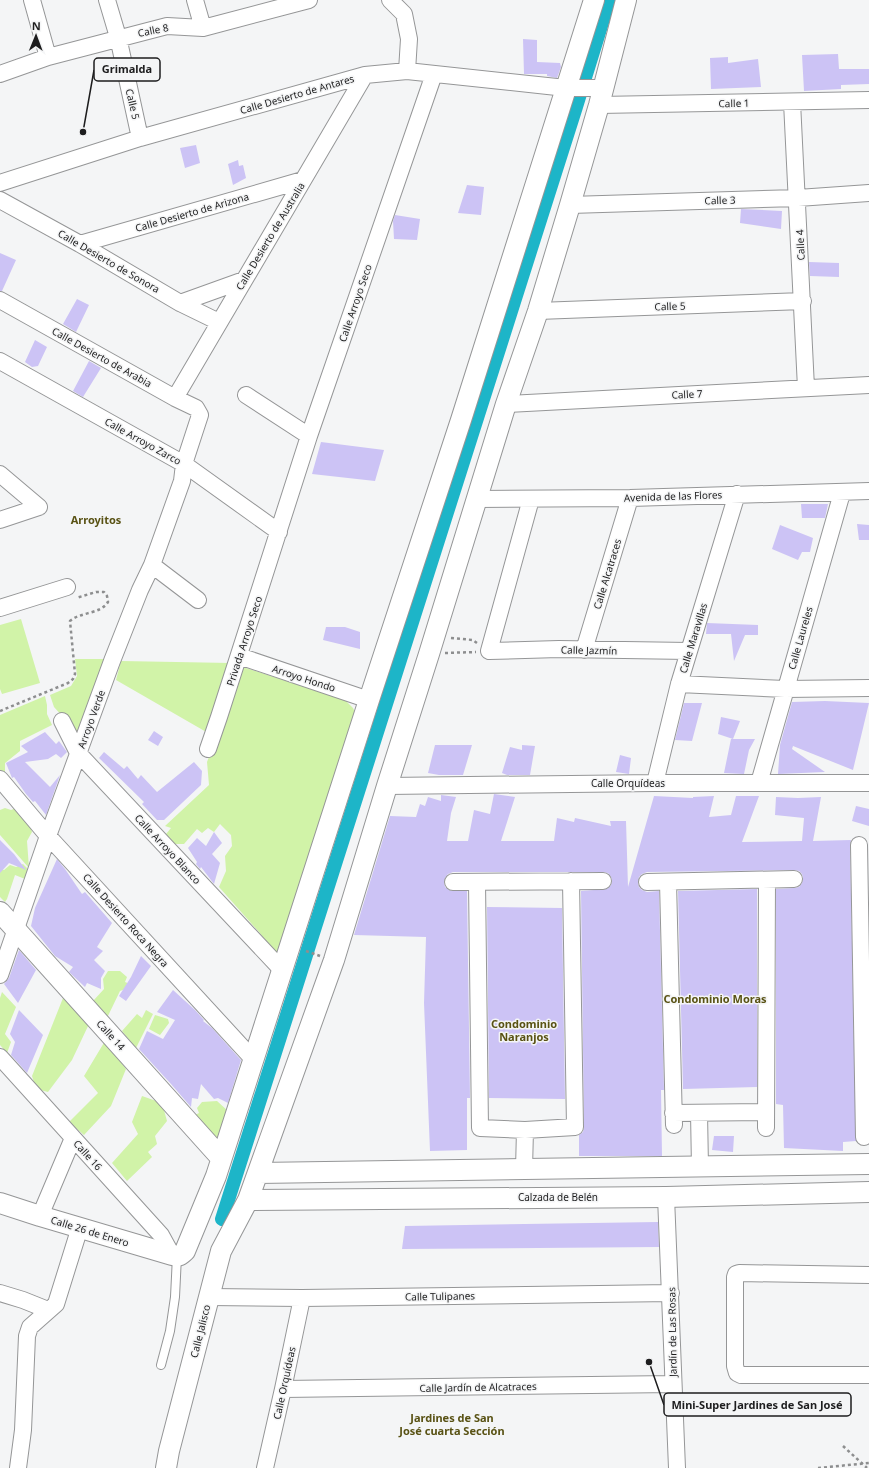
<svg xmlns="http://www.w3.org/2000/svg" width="869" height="1468" font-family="'Noto Sans',sans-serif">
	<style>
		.green { fill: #d1f3a8 }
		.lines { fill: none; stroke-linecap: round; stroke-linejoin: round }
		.canal { stroke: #1db5c8; stroke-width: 14 }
		.building { fill: #ccc3f5 }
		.service-casing { stroke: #959697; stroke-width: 10 }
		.minor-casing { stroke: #959697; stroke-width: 18 }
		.tertiary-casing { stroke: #959697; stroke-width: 22 }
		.path { stroke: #8d8e8f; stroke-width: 2.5; stroke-dasharray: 3 3; stroke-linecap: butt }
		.service { stroke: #fff; stroke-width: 8 }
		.minor { stroke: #fff; stroke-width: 16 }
		.tertiary { stroke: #fff; stroke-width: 20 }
		.labels { text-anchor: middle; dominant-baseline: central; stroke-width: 3; stroke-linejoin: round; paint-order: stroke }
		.street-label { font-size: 10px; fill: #1d1d1e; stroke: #f4f5f6 }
		.neighbourhood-label { font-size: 11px; font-weight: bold; fill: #595214; stroke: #f4f5f6 }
		.leader { fill: none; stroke: #1d1d1e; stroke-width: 1.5 }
		.callout-dot { fill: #1d1d1e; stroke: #f4f5f6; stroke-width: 1.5 }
		.callout { fill: #f4f5f6; stroke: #1d1d1e; stroke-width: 1.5 }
		.callout-label { font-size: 11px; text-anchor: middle; font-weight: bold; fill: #1d1d1e }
	</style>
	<rect width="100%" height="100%" fill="#f4f5f6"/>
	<path class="green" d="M21 619 40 683 2 694 0 689V625Z
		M75 659H111L82 738 54 707 50 695 71 686 77 676Z
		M121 661 231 663 208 733 116 680Z
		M243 667 345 700 353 708 356 714 281 954 275 952 259 932 219 887 226 871 225 856 232 846 231 835 220 824 214 832 208 828 202 833 197 829 184 844H175L166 834 171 828 165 826 209 785 207 762Z
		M45 696 47 705V714L52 725 20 741V751L5 763V773L0 774V715Z
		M5 808 11 810 16 808 30 825 32 832 27 841 29 868 0 835V810Z
		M23 864 29 870 25 879 15 875 7 899 5 902 0 897V869L4 870 10 865 16 867Z
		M108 971H120L127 977 125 982 130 984 128 988 120 991 107 1018 93 1001 104 989 103 979Z
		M2 992 16 1007 5 1034 11 1042 7 1053 0 1045V998Z
		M63 998 89 1024 72 1060 48 1092 36 1089 32 1076Z
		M146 1010 153 1014 136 1048 122 1031 137 1014 142 1018Z
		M155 1015 168 1019 169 1023 160 1035 149 1029Z
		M105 1041 126 1069 111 1106 84 1135 69 1122 98 1093 84 1076Z
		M142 1096 162 1103 167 1121 155 1136 157 1144 148 1152 152 1157 127 1181 112 1163 138 1134 132 1122Z
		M217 1101 228 1111 221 1137 214 1139 195 1115 199 1113 197 1108 202 1102Z"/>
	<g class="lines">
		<path class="canal" d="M222 1219 576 107 609 0"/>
	</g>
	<path class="building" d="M523 39 537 40V62L560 63 561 67 557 78 547 76V74H524Z
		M838 54 839 69H869V84L841 85V89L804 91 802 55Z
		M728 57V63L758 59 761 87 711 89 710 58Z
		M196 145 200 163 185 168 180 148Z
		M238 160 239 166 243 165 246 178 233 185 228 164Z
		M467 185 484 187 481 215 458 213Z
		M741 209 782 211 781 229 740 223Z
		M395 215 420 219 417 240 394 239 393 221Z
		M0 253 16 260 2 291H0Z
		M809 262 839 263V277L810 276Z
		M77 299 89 305 76 332 63 324Z
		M35 340 47 347 38 366 32 367 25 362Z
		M89 361 101 368 83 397 73 391Z
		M321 442 384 450 375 481 312 474Z
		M801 504H828L825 518H802Z
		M857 524 869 525V540H859Z
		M780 525 813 538 810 552H802L798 560 772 549Z
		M707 623 758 625V635H745L734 661 731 634H706Z
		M326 627H345L360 632V649L323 640Z
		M825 701 869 703 853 770 793 746 792 749 825 772 778 774 780 745 792 702Z
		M684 703H702L692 741 675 740Z
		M721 717 740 721 733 739 718 734Z
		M154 731 163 737 158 746 148 740Z
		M45 732 56 744 59 741 67 752 61 758 56 754 48 759 25 762 50 787 60 775 46 815 35 801 33 802 26 794 14 777 12 778 6 763 28 752 21 746Z
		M731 739H755L749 750 744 774 724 773Z
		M435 745H472L463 775H439L428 773Z
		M522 745 535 746 530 775H507L502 773 510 747 522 750Z
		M104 752 124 769 127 766 138 779 141 775 157 792 194 762 202 771 201 785 164 820H157L142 804 144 802 99 758Z
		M620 755 631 758 629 774 616 772Z
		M494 794 515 797 501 841H554L557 818 574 822 575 818 611 826 610 821H626L628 887 654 796 693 798V797L714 796 709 817 731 815 736 796H759L742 842 802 841 804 818 775 815 776 797 798 798 821 797 813 841 851 840 850 845 856 1141 843 1142V1151L784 1148 783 1105 776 1104V889L794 888 799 887 802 883 803 878 802 874 799 871 794 870 647 872 642 874 639 877 638 883 639 887 642 890 647 892 659 891 664 1090H661L662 1156H579V1135L583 1132 584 1127 581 891 607 889 611 885 612 881 611 877 608 873 603 872H453L448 874 445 878 444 882 445 887 449 890 453 891H467L470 1098H467V1150L430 1151 424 1003 426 937 354 935 390 816 416 817 420 804 425 806 428 797 441 801V795L456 797 451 813 447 841H468L474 810 490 814Z
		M856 806 869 809V826L852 821Z
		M214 832 222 843 212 854 220 863 214 884 201 867 200 869 196 864 197 862 188 848 197 838 206 846Z
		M0 840 14 854 26 870 9 863 0 873Z
		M57 859 65 869 82 894 85 892 112 923 97 947 103 951 94 960 105 971 101 978V989L87 983 85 987 69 972 73 967 55 956 31 926 35 908Z
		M757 889V1087L683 1089 678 891Z
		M487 907 562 908 565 1099 489 1098Z
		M19 950 36 970 18 1003 4 984 9 978Z
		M141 956 151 966 126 1001 119 996 131 977Z
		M173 990 195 1010 204 1020 203 1021 212 1028 241 1060 228 1103 218 1098 214 1099 201 1084 198 1099 192 1098 191 1107 171 1084 139 1049 147 1031 163 1039 175 1020 157 1012Z
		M19 1010 43 1035 27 1073 11 1055 15 1042 10 1034Z
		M714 1136H734L733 1152 712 1150Z
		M658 1222 659 1247 402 1249 405 1226Z"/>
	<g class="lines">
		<g class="service-casing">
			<path id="service" d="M161 1365 170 1331 175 1297 177 1256"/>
		</g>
		<g class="minor-casing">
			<path id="minor" d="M32 0 48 57
				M107 0 118 37 140 138
				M195 0 203 28
				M390 0 404 14 409 39 407 71
				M0 74 48 57 167 26 203 28 309 0
				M792 102 806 388
				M599 105 869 100
				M0 183 140 138 365 75 407 71 566 88H603
				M0 200 80 244 180 303 219 322
				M570 205 798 198 869 193
				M80 244 303 180
				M0 300 175 398 196 408 200 415 184 464 182 481 152 565 140 590 112 661 48 836 0 975
				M180 303 244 280
				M538 311 803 301
				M0 361 184 464 279 532
				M246 395 309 436
				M175 398 365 75
				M506 404 869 385
				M0 474 39 507
				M476 499 630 498 869 491
				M531 499 489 651 559 649 689 651
				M0 520 39 507
				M152 565 198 600
				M0 608 67 587
				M584 650 630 498
				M239 656 369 700
				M679 684 785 689 869 688
				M62 721 78 753 282 970
				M208 749 219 717 309 436 434 74
				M0 779 48 836 253 1059
				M655 783 679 684 737 494
				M759 783 842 493
				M387 786 655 783H869
				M859 845 864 1137
				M453 882 603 881
				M477 882 480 1128 525 1130 575 1127 571 881
				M647 882 794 879
				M668 882 674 1125
				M0 1057 161 1235 172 1255
				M673 1113 766 1112
				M699 1113 700 1167
				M766 1128 767 880
				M524 1169 525 1130
				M666 1197 677 1468
				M40 1216 73 1138
				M869 1275 739 1273 736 1274 735 1277V1366L737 1373 741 1375H869
				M0 1293 23 1300 48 1310
				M209 1297 302 1298 671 1293
				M283 1389 673 1384
				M18 1468 23 1430 27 1336 30 1327 56 1304 80 1227
				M265 1468 283 1389 302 1298"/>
		</g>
		<g class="tertiary-casing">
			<path id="tertiary" d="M0 912 221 1158
				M258 1173 869 1164
				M248 1200 666 1197 869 1192
				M0 1203 40 1216 172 1255C179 1257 181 1255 185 1251L216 1176 369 700 461 420 594 0
				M166 1468 169 1451 221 1251 248 1200 334 960 387 786 429 654 506 404 538 311 570 205 599 105 626 0"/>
		</g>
		<path class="path" d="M451 638 473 640 477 643
			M445 653 476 652
			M0 711 68 683 73 679 75 674 70 621C80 612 101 614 108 602L107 596 104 592H96L76 598
			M306 951 320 956
			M843 1446 867 1468
			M818 1468 869 1463"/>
		<use href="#service" class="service"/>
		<use href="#minor" class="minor"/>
		<use href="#tertiary" class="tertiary"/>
	</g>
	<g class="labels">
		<g class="street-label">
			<text transform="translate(153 30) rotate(-11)">Calle 8</text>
			<text transform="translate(297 94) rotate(-16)">Calle Desierto de Antares</text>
			<text transform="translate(734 103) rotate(-1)">Calle 1</text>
			<text transform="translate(133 104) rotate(77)">Calle 5</text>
			<text transform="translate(720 200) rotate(-2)">Calle 3</text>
			<text transform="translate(192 212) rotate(-16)">Calle Desierto de Arizona</text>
			<text transform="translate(270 236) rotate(-59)">Calle Desierto de Australia</text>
			<text transform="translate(800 245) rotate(-93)">Calle 4</text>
			<text transform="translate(109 261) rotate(30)">Calle Desierto de Sonora</text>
			<text transform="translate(355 303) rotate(-71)">Calle Arroyo Seco</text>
			<text transform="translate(670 306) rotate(-2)">Calle 5</text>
			<text transform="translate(102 357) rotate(29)">Calle Desierto de Arabia</text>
			<text transform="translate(687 394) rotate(-3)">Calle 7</text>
			<text transform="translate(143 441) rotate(29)">Calle Arroyo Zarco</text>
			<text transform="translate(673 496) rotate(-2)">Avenida de las Flores</text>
			<text transform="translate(607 574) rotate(-73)">Calle Alcatraces</text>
			<text transform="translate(693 638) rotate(-73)">Calle Maravillas</text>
			<text transform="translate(800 638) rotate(-74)">Calle Laureles</text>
			<text transform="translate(244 641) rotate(-72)">Privada Arroyo Seco</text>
			<text transform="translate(589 650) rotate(1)">Calle Jazmín</text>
			<text transform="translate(304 678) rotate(18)">Arroyo Hondo</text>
			<text transform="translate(91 719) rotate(-70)">Arroyo Verde</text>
			<text x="628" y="783">Calle Orquídeas</text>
			<text transform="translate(168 849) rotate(47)">Calle Arroyo Blanco</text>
			<text transform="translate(126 920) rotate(48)">Calle Desierto Roca Negra</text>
			<text transform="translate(111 1035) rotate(48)">Calle 14</text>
			<text transform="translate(88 1155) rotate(48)">Calle 16</text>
			<text x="558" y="1197">Calzada de Belén</text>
			<text transform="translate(90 1231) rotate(17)">Calle 26 de Enero</text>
			<text transform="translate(440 1296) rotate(-1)">Calle Tulipanes</text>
			<text transform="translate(200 1331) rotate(-76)">Calle Jalisco</text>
			<text transform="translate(672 1332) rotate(-91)">Jardín de Las Rosas</text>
			<text transform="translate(284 1383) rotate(-78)">Calle Orquídeas</text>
			<text transform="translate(478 1387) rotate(-1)">Calle Jardín de Alcatraces</text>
		</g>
		<g class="neighbourhood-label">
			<text x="96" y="519">Arroyitos</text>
			<text x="715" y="998">Condominio Moras</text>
			<text x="524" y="1023">Condominio<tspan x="524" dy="13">Naranjos</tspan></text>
			<text x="452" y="1417">Jardines de San<tspan x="452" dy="13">José cuarta Sección</tspan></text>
		</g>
	</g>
	<path class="leader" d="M83 132L94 70M649 1362L664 1405"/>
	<g class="callout-dot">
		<circle cx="83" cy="132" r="4"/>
		<circle cx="649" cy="1362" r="4"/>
	</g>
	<g class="callout">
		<rect x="94" y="58" width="66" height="23" rx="4"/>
		<rect x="664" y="1393" width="187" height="23" rx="4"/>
	</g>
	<g class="callout-label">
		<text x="127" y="73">Grimalda</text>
		<text x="757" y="1409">Mini-Super Jardines de San José</text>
	</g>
	<g transform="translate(36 36) rotate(1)" stroke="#f4f5f6" stroke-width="3" paint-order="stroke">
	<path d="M0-3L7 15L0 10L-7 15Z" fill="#1d1d1e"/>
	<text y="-6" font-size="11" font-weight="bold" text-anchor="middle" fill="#1d1d1e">N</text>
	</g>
</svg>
